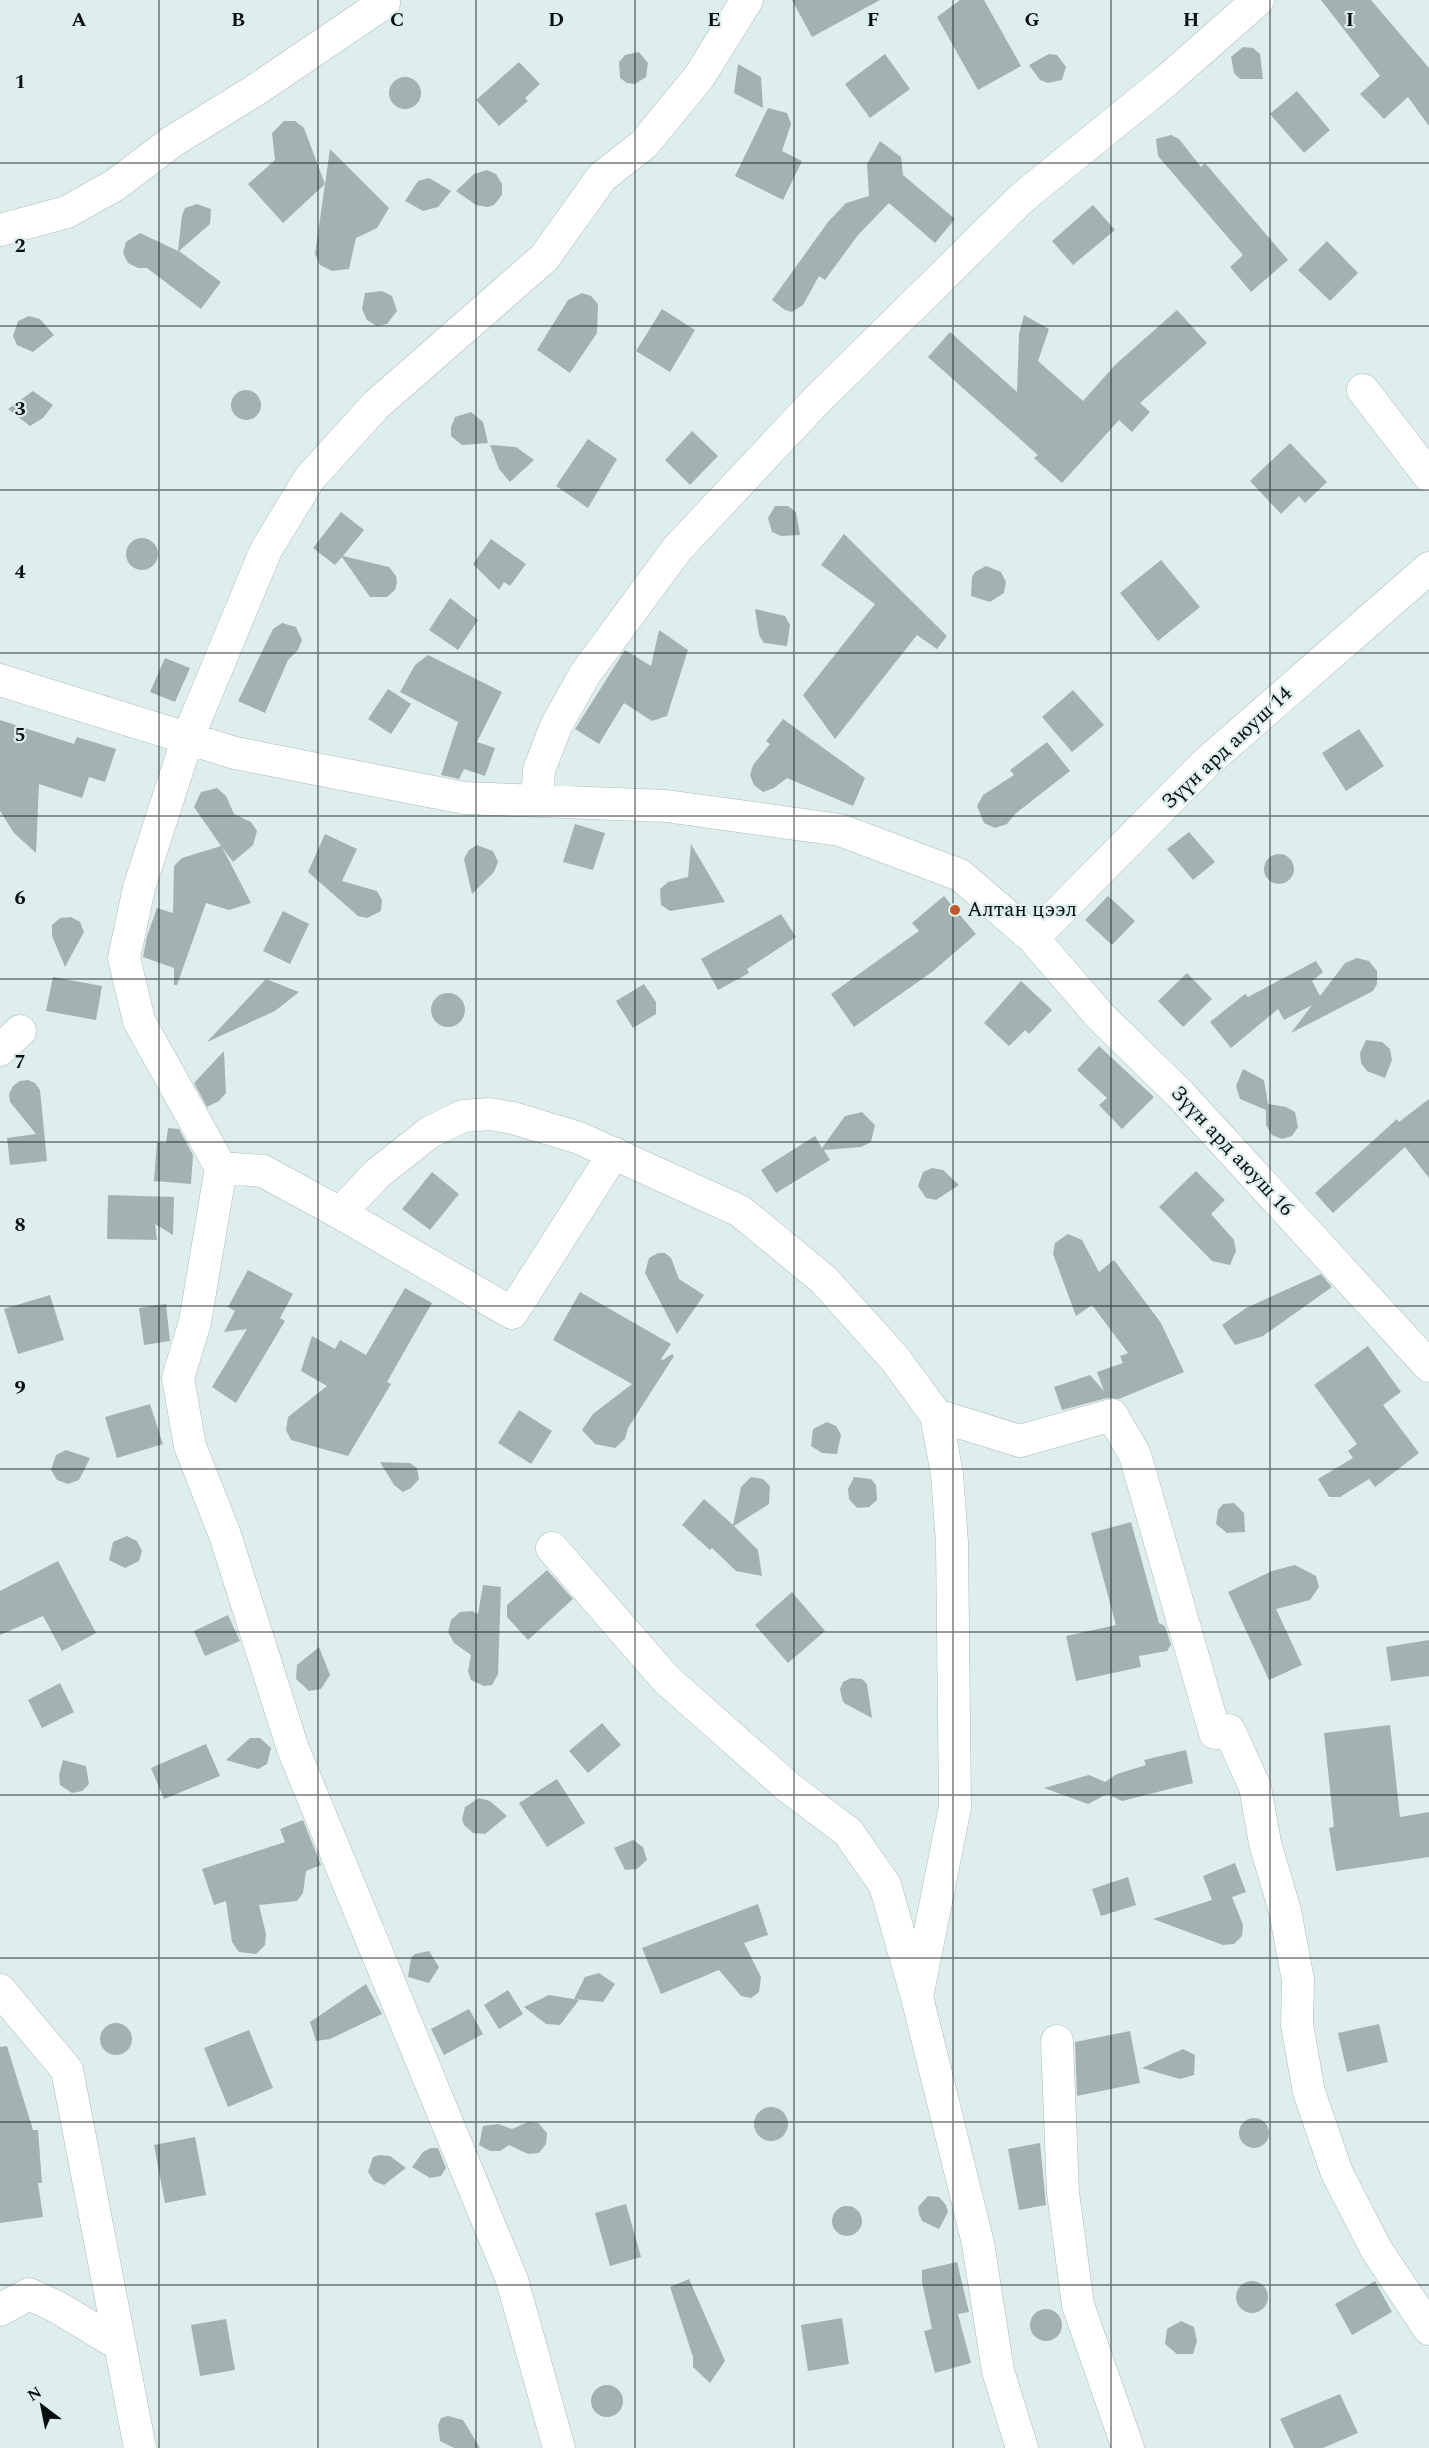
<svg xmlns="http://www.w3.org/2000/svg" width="1429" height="2448" font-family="Spectral,serif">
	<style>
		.building { fill: #a3b2b1 }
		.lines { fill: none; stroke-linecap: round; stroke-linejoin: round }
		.minor-casing { stroke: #abbbba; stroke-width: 33 }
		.minor { stroke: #fff; stroke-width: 32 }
		.grid { fill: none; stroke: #090f0f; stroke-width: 1.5; stroke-opacity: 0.55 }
		.poi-dot { fill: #be582b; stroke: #deeeed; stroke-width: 2 }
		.labels { text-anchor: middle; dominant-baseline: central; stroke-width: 4.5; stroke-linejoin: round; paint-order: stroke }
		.street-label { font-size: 21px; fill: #090f0f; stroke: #deeeed }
		.poi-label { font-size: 21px; fill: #090f0f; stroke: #deeeed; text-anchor: start }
		.grid-label { font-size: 20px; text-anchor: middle; font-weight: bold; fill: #090f0f; stroke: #deeeed; stroke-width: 4.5; stroke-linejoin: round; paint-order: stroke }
	</style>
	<rect width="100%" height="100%" fill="#deeeed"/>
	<path class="building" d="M792 0H880L812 37Z
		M960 0H984L1021 66 978 90 937 17Z
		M1321 0H1371L1429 68V126L1408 97 1384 119 1360 94 1380 76Z
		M1243 47 1253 48 1260 54 1263 79H1240L1234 73 1231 57Z
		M639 52 648 63 646 77 635 84 627 83 620 78 619 62 625 55Z
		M885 54 910 89 870 118 845 84Z
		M1049 54 1057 55 1066 67 1062 80 1048 83 1040 80 1029 65Z
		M519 62 540 84 525 98 528 101 499 126 476 100Z
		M738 64 761 77 763 108 734 93Z
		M389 93a16 16 0 1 1 32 0a16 16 0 1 1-32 0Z
		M1297 91 1330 130 1304 153 1270 114Z
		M768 108 787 113 791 124 782 151 802 161 783 200 735 176Z
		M284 121H295L304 128 325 184 283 223 248 184 275 160 272 133Z
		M1171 135 1179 139 1201 167 1205 163 1288 260 1251 292 1230 267 1243 255 1158 156 1156 139Z
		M880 141 901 157 903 175 955 219 935 243 889 203 858 235 825 280 819 276 803 305 792 312 785 310 772 300 828 222 846 203 869 196 867 164Z
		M330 149 389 208 377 228 356 238 349 269 332 271 320 265 315 254Z
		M487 170 496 174 502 184V195L494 205 488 207 476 205 456 191 474 174Z
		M429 178 451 191 438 207 423 211 405 201 418 181Z
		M197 204 211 209 210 224 179 251 221 282 201 309 147 268H138L128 263 123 253 126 242 140 233 178 251 182 215 185 208Z
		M1093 205 1115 230 1073 265 1052 241Z
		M1327 241 1358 273 1330 301 1298 270Z
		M382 291 392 296 397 311 387 324 377 326 367 320 362 309 365 293Z
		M582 293 591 296 598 304 597 333 570 373 537 350 568 300Z
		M662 309 695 330 670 372 636 351Z
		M1177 310 1207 343 1140 403 1150 412 1132 432 1119 420 1062 483 1034 458 1038 455 928 357 950 332 1017 392 1019 334 1024 315 1049 329 1038 361 1083 401 1115 365Z
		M29 316 40 319 54 335 33 352 17 345 13 336 18 321Z
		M231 405a15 15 0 1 1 30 0a15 15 0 1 1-30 0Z
		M33 391 53 405 43 418 30 426 8 409Z
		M471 412 483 422 488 443 462 445 451 436V427L455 417Z
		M692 431 718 456 690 485 665 460Z
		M588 439 617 459 588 508 556 486Z
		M1290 443 1327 482 1305 503 1299 496 1281 514 1250 481Z
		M490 445 516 447 534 460 510 482 499 469Z
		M775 506H788L796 512 800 535 781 536 772 532 768 518Z
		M341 512 364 530 343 556 389 567 396 576 397 582 395 590 387 597H370L342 557 335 565 313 548Z
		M844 534 947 636 937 649 917 635 835 739 803 695 875 604 821 565Z
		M126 554a16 16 0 1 1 32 0a16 16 0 1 1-32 0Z
		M491 539 526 564 510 586 504 582 499 590 473 564Z
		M1161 560 1200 607 1158 641 1120 593Z
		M986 566 1001 572 1006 582 1004 593 990 602 971 596 972 577 975 572Z
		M450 598 478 620 458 650 429 630Z
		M755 609 785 616 790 625 787 646 764 643 759 635Z
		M282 623 296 627 302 640 298 650 288 660 265 713 238 701 273 629Z
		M659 630 688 650 667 716 652 721 624 703 599 744 575 729 625 650 651 666Z
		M428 655 502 692 477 742 495 748 485 776 464 769 459 779 441 775 458 722 400 692 415 665Z
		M165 658 190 668 175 702 150 692Z
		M388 689 411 704 391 734 368 719Z
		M1073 690 1104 725 1072 752 1042 717Z
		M783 719 865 778 853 806 787 778 774 788 763 792 754 785 750 775 753 765 770 744 766 741Z
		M0 720 74 744 77 737 116 749 105 782 89 777 82 798 39 784 36 853 14 833 0 811Z
		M1359 729 1384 766 1346 791 1322 753Z
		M1047 742 1070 771 1015 814 1007 824 995 828 984 823 977 806 983 795 1014 775 1010 770Z
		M217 788 226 796 234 814 251 822 257 831 253 845 233 862 222 847 251 903 229 910 206 903 177 985H174V968L143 957 147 936 157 908 173 913 174 866 182 858 221 846 194 807 201 792Z
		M575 824 605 833 593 870 563 862Z
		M1189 832 1215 862 1193 880 1167 849Z
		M325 834 357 849 342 881 377 891 382 900 381 911 367 918 358 916 308 872Z
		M691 844 725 902 670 911 661 905 660 889 668 882 688 877Z
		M477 845 493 851 498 862 494 872 472 894 464 859 469 850Z
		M1264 869a15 15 0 1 1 30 0a15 15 0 1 1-30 0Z
		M944 896 976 934 932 972 854 1027 831 994 919 931 912 923Z
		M1108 896 1135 921 1112 945 1085 920Z
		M283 911 309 924 290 964 263 951Z
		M781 914 796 937 747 969 749 973 718 990 701 959Z
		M71 917 80 922 84 932 65 967 52 936V925L60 918Z
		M1357 958 1369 961 1377 971V984L1373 991 1291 1033 1312 1005 1284 1020 1278 1009 1231 1048 1210 1022 1245 994 1248 997 1316 961 1323 972 1312 981 1320 996 1345 963Z
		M1187 973 1212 999 1183 1027 1158 1001Z
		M53 977 102 986 96 1020 46 1011Z
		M266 979 299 992 275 1011 207 1042Z
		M1021 981 1052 1010 1029 1034 1025 1030 1009 1046 984 1023Z
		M644 984 656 1002V1014L633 1028 616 1001Z
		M431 1010a17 17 0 1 1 34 0a17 17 0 1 1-34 0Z
		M1366 1040 1382 1042 1390 1049 1392 1060 1385 1078 1367 1071 1361 1063 1360 1053Z
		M1099 1046 1154 1097 1122 1129 1099 1105 1107 1098 1077 1070Z
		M224 1051 226 1093 219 1101 207 1107 194 1083Z
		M1243 1069 1264 1080 1268 1104 1286 1107 1295 1112 1298 1127 1292 1136 1282 1139 1272 1135 1266 1125V1110L1240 1099 1236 1086Z
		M28 1080 35 1083 40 1090 47 1161 10 1165 7 1138 36 1134 10 1102 9 1094 13 1086 20 1081Z
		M1429 1099V1178L1405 1147 1333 1213 1315 1193 1397 1119 1399 1122Z
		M862 1112 875 1125 871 1142 861 1147 824 1150 830 1160 776 1193 761 1170 815 1136 822 1148 845 1116Z
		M168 1128 179 1129 193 1155 191 1184 154 1181 157 1142 166 1143Z
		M932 1168 943 1170 959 1185 936 1200 926 1198 918 1186 923 1172Z
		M1196 1171 1225 1200 1211 1214 1234 1240 1236 1251 1230 1265 1212 1261 1159 1207Z
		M432 1172 459 1194 430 1230 402 1209Z
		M108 1195 174 1197 173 1235 155 1224 157 1240 107 1239Z
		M1068 1234 1082 1240 1099 1272 1114 1260 1161 1323 1184 1372 1119 1399 1107 1398 1062 1410 1054 1387 1090 1375 1104 1391 1097 1372 1123 1363 1120 1356 1128 1353 1092 1305 1076 1316 1053 1254 1055 1243Z
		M658 1253H665L671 1258 679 1279 704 1295 677 1334 645 1273 649 1258Z
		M248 1270 293 1294 280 1318 285 1321 236 1403 212 1387 247 1329 224 1332 235 1311 228 1307Z
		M1321 1274 1332 1287 1263 1336 1235 1345 1222 1325 1246 1308Z
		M405 1288 432 1303 387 1382 391 1384 348 1456 291 1440 286 1430 288 1417 327 1386 301 1371 312 1336 335 1349 340 1340 366 1355Z
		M580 1292 671 1344 661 1359 663 1360 672 1354 674 1356 628 1428 625 1439 615 1448 595 1444 582 1430 593 1414 632 1384 553 1340Z
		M50 1295 64 1340 18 1354 4 1309Z
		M166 1304 170 1341 144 1345 139 1308Z
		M1368 1346 1401 1392 1383 1405 1419 1453 1375 1487 1369 1479 1340 1497H1329L1318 1479 1353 1458 1348 1451 1357 1444 1314 1385Z
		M150 1404 163 1444 117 1458 105 1417Z
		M519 1410 552 1431 531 1464 498 1443Z
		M827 1422 836 1426 841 1435 837 1454 822 1453 811 1446 813 1429Z
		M66 1450 90 1458 79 1480 68 1484 57 1480 51 1470 56 1455Z
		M380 1462 410 1463 417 1468 419 1479 411 1488 403 1492 394 1485Z
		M751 1477 763 1479 770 1486 769 1504 734 1526 758 1550 762 1576 736 1571 712 1548 710 1550 682 1525 704 1499 733 1525 741 1487Z
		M854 1477 871 1479 876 1485 877 1500 869 1507 857 1508 849 1499 848 1489Z
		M1234 1503 1244 1513 1245 1532 1227 1533 1216 1524 1218 1510 1223 1504Z
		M1131 1522 1159 1623 1165 1626 1171 1645 1167 1651 1139 1656 1141 1667 1076 1681 1066 1636 1116 1625 1091 1533Z
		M127 1536 137 1541 142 1551 139 1561 125 1568 109 1560 113 1542Z
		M58 1561 96 1633 62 1651 43 1616 0 1635V1591Z
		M1295 1565 1316 1576 1319 1587 1310 1600 1276 1609 1302 1665 1269 1680 1228 1592 1272 1571Z
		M547 1570 573 1599 528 1640 507 1617V1605Z
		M483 1585 501 1587 498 1674 492 1685 484 1686 471 1680 468 1671 471 1655 454 1643 448 1632 451 1620 460 1612 472 1611 478 1614Z
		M792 1592 825 1631 788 1663 755 1625Z
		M228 1615 240 1641 205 1656 194 1631Z
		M1429 1640V1676L1391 1681 1386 1647Z
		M319 1647 330 1675 321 1689 309 1691 296 1679 297 1665Z
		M851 1678 862 1679 867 1684 872 1718 844 1703 842 1699 840 1689 843 1682Z
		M60 1683 74 1712 42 1728 28 1700Z
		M602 1723 621 1745 588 1773 569 1751Z
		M1390 1725 1400 1817 1429 1812V1857L1336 1871 1329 1828 1334 1827 1324 1733Z
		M250 1738H260L271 1748 267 1764 258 1769 226 1760Z
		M206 1744 220 1776 164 1799 151 1768Z
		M1186 1750 1193 1783 1122 1801 1107 1794 1088 1804 1044 1788 1089 1775 1105 1782 1117 1774 1146 1765 1144 1760Z
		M63 1760 86 1766 89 1784 82 1791 72 1793 60 1785 59 1775Z
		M557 1779 585 1823 547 1847 519 1803Z
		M479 1798 490 1801 507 1816 485 1834 473 1833 464 1825 462 1819 465 1807Z
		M303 1820 321 1865 306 1871 303 1893 297 1901 259 1905 266 1934 265 1945 256 1954 239 1952 232 1942 226 1901 214 1905 202 1869 285 1842 280 1829Z
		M633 1840 643 1847 647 1860 637 1869 625 1870 614 1848Z
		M1235 1863 1246 1892 1232 1897 1243 1925 1242 1936 1234 1944 1223 1945 1153 1919 1212 1900 1203 1876Z
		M1128 1877 1136 1905 1101 1916 1092 1889Z
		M758 1904 768 1935 744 1943 761 1977 759 1992 751 1998 741 1996 719 1970 661 1994 642 1948Z
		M429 1951 439 1967 429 1983 408 1977 411 1958 415 1954Z
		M599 1973 615 1984 603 2002 574 1999 585 1977Z
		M366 1984 382 2014 330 2039 316 2041 310 2022Z
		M508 1990 523 2014 499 2029 484 2005Z
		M549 1995 579 2000 560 2025 546 2024 524 2007Z
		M469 2009 483 2034 444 2055 431 2029Z
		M100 2039a16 16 0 1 1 32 0a16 16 0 1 1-32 0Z
		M1379 2024 1388 2062 1347 2072 1338 2033Z
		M249 2030 273 2088 228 2107 204 2048Z
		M1130 2031 1140 2083 1077 2096 1075 2042Z
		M7 2046 33 2130H38L42 2183H38L43 2217 0 2223V2047Z
		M1183 2049 1195 2055 1194 2075 1180 2079 1142 2068Z
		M754 2124a17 17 0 1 1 34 0a17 17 0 1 1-34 0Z
		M1239 2133a15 15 0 1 1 30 0a15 15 0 1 1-30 0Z
		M528 2122 538 2123 547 2133 546 2144 539 2153 528 2154 509 2145 500 2151H490L479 2145 483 2126 498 2124 512 2129Z
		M195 2137 206 2195 165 2203 154 2145Z
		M1040 2143 1046 2205 1019 2210 1008 2149Z
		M431 2148H438L446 2168 441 2176 430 2178 412 2167 423 2152Z
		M380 2155 390 2156 406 2168 384 2185 374 2181 368 2172 373 2157Z
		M928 2196 939 2197 946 2205 948 2212 939 2229 922 2221 919 2214 918 2207Z
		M626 2204 641 2257 610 2266 595 2213Z
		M832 2221a15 15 0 1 1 30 0a15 15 0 1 1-30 0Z
		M957 2262 969 2312 958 2314 971 2363 935 2373 924 2331 932 2329 922 2282V2270Z
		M689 2279 725 2361 710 2383 693 2367V2357L670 2287Z
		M1375 2281 1392 2312 1352 2335 1335 2304Z
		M1236 2297a16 16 0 1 1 32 0a16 16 0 1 1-32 0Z
		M1030 2325a16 16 0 1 1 32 0a16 16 0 1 1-32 0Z
		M842 2318 849 2364 808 2371 801 2325Z
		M226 2319 235 2370 200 2376 191 2325Z
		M1181 2321 1194 2327 1197 2341 1193 2354H1177L1165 2344 1167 2329Z
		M591 2401a16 16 0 1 1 32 0a16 16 0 1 1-32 0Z
		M1340 2394 1358 2433 1323 2448H1294L1280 2419Z
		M448 2416 463 2420 480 2448H454L440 2441 438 2425 441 2418Z"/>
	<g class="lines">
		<g class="minor-casing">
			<path id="minor" d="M0 230 67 212 115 185 173 141 254 91 384 3 383 0
				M1363 390 1429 476
				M0 680 235 753 464 798 666 806 840 830 960 875 1033 938 1100 1016 1180 1094 1429 1366
				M537 800 539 770 556 726 585 674 677 549 816 401 1023 197 1166 81 1258 0
				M1033 938 1207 762 1429 568
				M0 1050 20 1031
				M221 1168 263 1171 340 1213 378 1173 430 1132 463 1116 490 1114 513 1118 579 1138 740 1211 824 1280 895 1359 936 1415 947 1474 952 1543 955 1807 917 1997
				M340 1213 512 1313 614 1153
				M936 1415 1020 1441 1112 1415 1135 1455 1215 1733 1229 1730 1255 1787 1265 1843 1285 1911 1298 1980 1297 2025 1309 2092 1337 2173 1376 2249 1429 2329
				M552 1548 666 1679 788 1787 848 1832 885 1885 917 1997 978 2243 998 2371 1022 2448
				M0 1990 67 2070 140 2448
				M1057 2041 1063 2193 1078 2305 1128 2448
				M0 2310 29 2294 57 2307 120 2345
				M559 2448 512 2280 293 1749 225 1535 190 1446 178 1378 195 1322 221 1168 139 1021 124 958 139 888 187 740 266 550 309 479 376 405 544 258 602 177 644 144 699 77 747 0"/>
		</g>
		<use href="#minor" class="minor"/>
	</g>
	<path class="grid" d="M159 0V2448M318 0V2448M476 0V2448M635 0V2448M794 0V2448M953 0V2448M1111 0V2448M1270 0V2448M0 163H1429M0 326H1429M0 490H1429M0 653H1429M0 816H1429M0 979H1429M0 1142H1429M0 1306H1429M0 1469H1429M0 1632H1429M0 1795H1429M0 1958H1429M0 2122H1429M0 2285H1429"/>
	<circle class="poi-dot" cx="955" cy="910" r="6"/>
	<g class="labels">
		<g class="street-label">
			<text transform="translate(1227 748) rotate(-43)">Зүүн ард аюуш 14</text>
			<text transform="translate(1232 1151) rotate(47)">Зүүн ард аюуш 16</text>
		</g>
		<g class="poi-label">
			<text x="967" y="910">Алтан цээл</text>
		</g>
	</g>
	<g class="grid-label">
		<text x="79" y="26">A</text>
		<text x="238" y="26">B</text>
		<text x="397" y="26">C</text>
		<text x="556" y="26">D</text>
		<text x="714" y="26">E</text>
		<text x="873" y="26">F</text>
		<text x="1032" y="26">G</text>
		<text x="1191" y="26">H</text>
		<text x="1350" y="26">I</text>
		<text x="20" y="88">1</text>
		<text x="20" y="252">2</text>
		<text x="20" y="415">3</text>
		<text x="20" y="578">4</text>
		<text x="20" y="741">5</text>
		<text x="20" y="904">6</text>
		<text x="20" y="1068">7</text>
		<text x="20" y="1231">8</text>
		<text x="20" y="1394">9</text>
	</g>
	<g transform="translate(42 2406) rotate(328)" stroke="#deeeed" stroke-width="4.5" paint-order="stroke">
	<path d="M0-4.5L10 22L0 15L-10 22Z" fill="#090f0f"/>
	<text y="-9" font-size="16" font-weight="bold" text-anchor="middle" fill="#090f0f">N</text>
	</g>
</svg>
